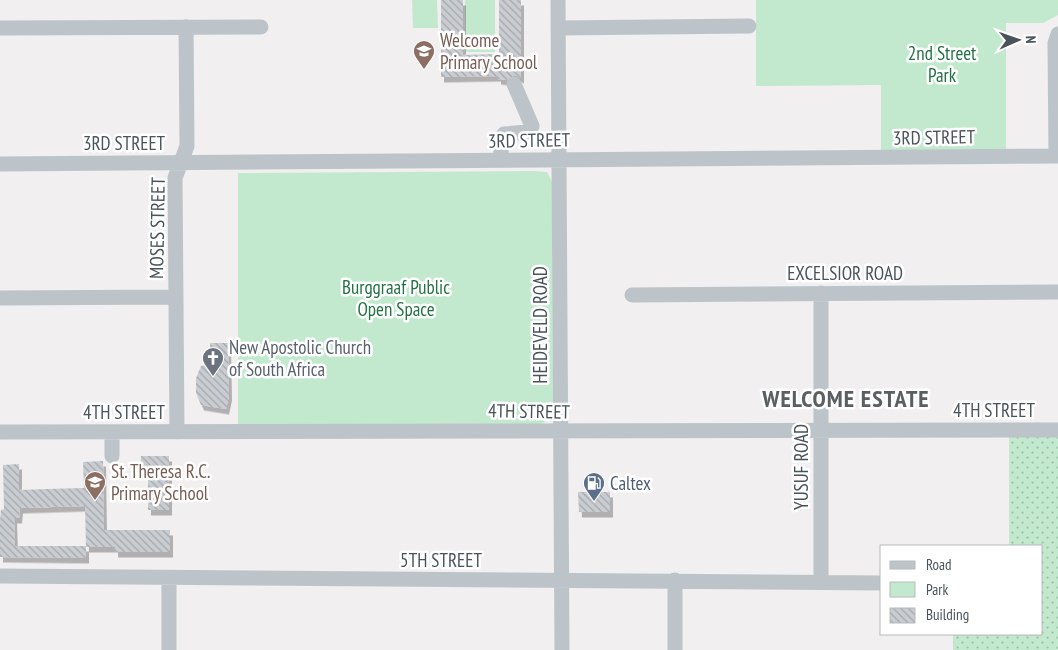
<svg xmlns="http://www.w3.org/2000/svg" width="1058" height="650" font-family="'PT Sans Narrow',sans-serif">
	<style>
		.grass { fill: url(#grass-dots) }
		.park { fill: #c2e9ce }
		.building { fill: url(#building-back-hatch); fill-rule: evenodd; filter: url(#shadow) }
		.lines { fill: none; stroke-linecap: round; stroke-linejoin: round }
		.minor { stroke: #bcc4c9; stroke-width: 15 }
		.labels { text-anchor: middle; dominant-baseline: central; stroke-width: 5; stroke-linejoin: round; paint-order: stroke }
		.education-label { font-size: 19px; fill: #785e54; stroke: #fff; text-anchor: start }
		.park-label { font-size: 19px; fill: #237243; stroke: #fff }
		.street-label { font-size: 19px; fill: #495359; stroke: #fff }
		.worship-label { font-size: 19px; fill: #5b616d; stroke: #fff; text-anchor: start }
		.service-label { font-size: 19px; fill: #4e5e75; stroke: #fff; text-anchor: start }
		.district-label { font-size: 24px; font-weight: bold; letter-spacing: 1px; fill: #5c5f62; stroke: #fff }
	</style>
	<defs>
		<pattern id="grass-dots" width="8" height="8" patternUnits="userSpaceOnUse" patternTransform="scale(1.25)"><rect width="8" height="8" fill="#c2e9ce"/><path d="M2 2h.1M6 6h.1" fill="none" stroke="#a0bfaa" stroke-width="1.8" stroke-linecap="round"/></pattern>
		<pattern id="building-back-hatch" width="6" height="6" patternUnits="userSpaceOnUse" patternTransform="scale(1.25)"><rect width="6" height="6" fill="#c9ccd0"/><path d="M-1 5l2 2M0 0l6 6M5-1l2 2" fill="none" stroke="#a5a8ac"/></pattern>
		<filter id="shadow"><feDropShadow dx="3" dy="5.5" stdDeviation="0" flood-color="#0004"/></filter>
	</defs>
	<rect width="100%" height="100%" fill="#f1efef"/>
	<path class="grass" d="M1058 435V650H953V634H1042V546H1009V436Z"/>
	<path class="park" d="M412 0H437L438 28H413Z
		M465 0H495V52H466Z
		M756 0H1058V15L1043 23H1006V150L881 151V85L756 86Z
		M533 171 547 172 552 182 553 410 548 420 539 425H238V173Z"/>
	<path class="building" d="M441 0H463V55L499 54V0H521V78L515 75 506 80 498 79V76L441 77Z
		M210 343H228L229 395 226 409 201 405 196 393V378L201 366 211 363Z
		M141 456H169V510H148V474H140Z
		M103 461 104 530H170V552H115V547H86V558L0 557V520L1 510 4 509 3 465 19 464V490L46 489 84 488 83 462ZM85 506 86 546H15L14 518H19L20 508Z
		M578 492H610V512H579Z"/>
	<g class="lines">
		<path class="minor" d="M558 0 562 650
			M0 28 261 27
			M558 28 749 26
			M1056 156 1055 43 1058 34
			M501 160V139L504 134 527 132 532 126 514 84
			M0 164 1058 156
			M821 293V582
			M632 295 1058 292
			M0 298 176 297
			M0 432 1058 430
			M112 432V456
			M177 432 175 178 187 146 186 27
			M0 576 882 583
			M675 580V650
			M169 650V578"/>
	</g>
	<defs>
		<g id="school-pin" transform="scale(1.125)"><path d="M0 17L-7.5 6A9.5 9.5 0 1 1 7.5 6Z" fill="#8d6e63" stroke="#fff"/><path d="M0-5L7-2L0 1L-7-2ZM-4 1L0 2.5L4 1V4Q0 6-4 4Z" fill="#fff"/></g>
		<g id="church-pin" transform="scale(1.125)"><path d="M0 17L-7.5 6A9.5 9.5 0 1 1 7.5 6Z" fill="#6b7280" stroke="#fff"/><path d="M-1.2-6h2.4v3.5h3.3v2.4h-3.3V6h-2.4V-.1h-3.3v-2.4h3.3Z" fill="#fff"/></g>
		<g id="fuel-pin" transform="scale(1.125)"><path d="M0 17L-7.5 6A9.5 9.5 0 1 1 7.5 6Z" fill="#5c6f8a" stroke="#fff"/><path d="M-5.5-6h7V0h2V4h1.3V-2.5L3-4.5l.8-.8L6-3V5H2.5V1h-1V6h-7ZM-4.2-4.7v3.2H.2V-4.7Z" fill="#fff"/></g>
	</defs>
	<g fill-rule="evenodd">
		<use href="#school-pin" x="424" y="51"/>
		<use href="#church-pin" x="213" y="358"/>
		<use href="#school-pin" x="95" y="482"/>
		<use href="#fuel-pin" x="594" y="483"/>
	</g>
	<g class="labels">
		<g class="education-label">
			<text x="440" y="40">Welcome<tspan x="440" dy="22">Primary School</tspan></text>
			<text x="111" y="471">St. Theresa R.C.<tspan x="111" dy="22">Primary School</tspan></text>
		</g>
		<g class="park-label">
			<text x="942" y="53">2nd Street<tspan x="942" dy="22">Park</tspan></text>
			<text x="396" y="287">Burggraaf Public<tspan x="396" dy="22">Open Space</tspan></text>
		</g>
		<g class="street-label">
			<text transform="translate(934 137) rotate(-1)">3RD STREET</text>
			<text transform="translate(529 140) rotate(-1)">3RD STREET</text>
			<text x="124" y="143">3RD STREET</text>
			<text transform="translate(157 228) rotate(-89)">MOSES STREET</text>
			<text x="845" y="273">EXCELSIOR ROAD</text>
			<text transform="translate(540 325) rotate(-90)">HEIDEVELD ROAD</text>
			<text x="994" y="410">4TH STREET</text>
			<text transform="translate(529 411) rotate(1)">4TH STREET</text>
			<text x="124" y="412">4TH STREET</text>
			<text transform="translate(801 467) rotate(-90)">YUSUF ROAD</text>
			<text x="441" y="560">5TH STREET</text>
		</g>
		<g class="worship-label">
			<text x="229" y="347">New Apostolic Church<tspan x="229" dy="22">of South Africa</tspan></text>
		</g>
		<g class="service-label">
			<text x="610" y="483">Caltex</text>
		</g>
		<g class="district-label">
			<text x="846" y="398">WELCOME ESTATE</text>
		</g>
	</g>
	<rect x="880" y="545" width="162" height="90" fill="#ffffff" stroke="#b6babd"/>
	<rect x="890" y="561" width="25" height="8" fill="#bcc4c9" stroke="#b6babd"/>
	<text x="926" y="570" font-size="15" fill="#495359">Road</text>
	<rect x="890" y="582" width="25" height="15" fill="#c2e9ce" stroke="#b6babd"/>
	<text x="926" y="595" font-size="15" fill="#495359">Park</text>
	<rect x="890" y="608" width="25" height="15" fill="url(#building-back-hatch)" stroke="#b6babd"/>
	<text x="926" y="620" font-size="15" fill="#495359">Building</text>
	<g transform="translate(1018 40) rotate(88)" stroke="#ffffff" stroke-width="4" paint-order="stroke">
	<path d="M0-4L9 19L0 12L-9 19Z" fill="#495359"/>
	<text y="-8" font-size="14" font-weight="bold" text-anchor="middle" fill="#495359">N</text>
	</g>
</svg>
